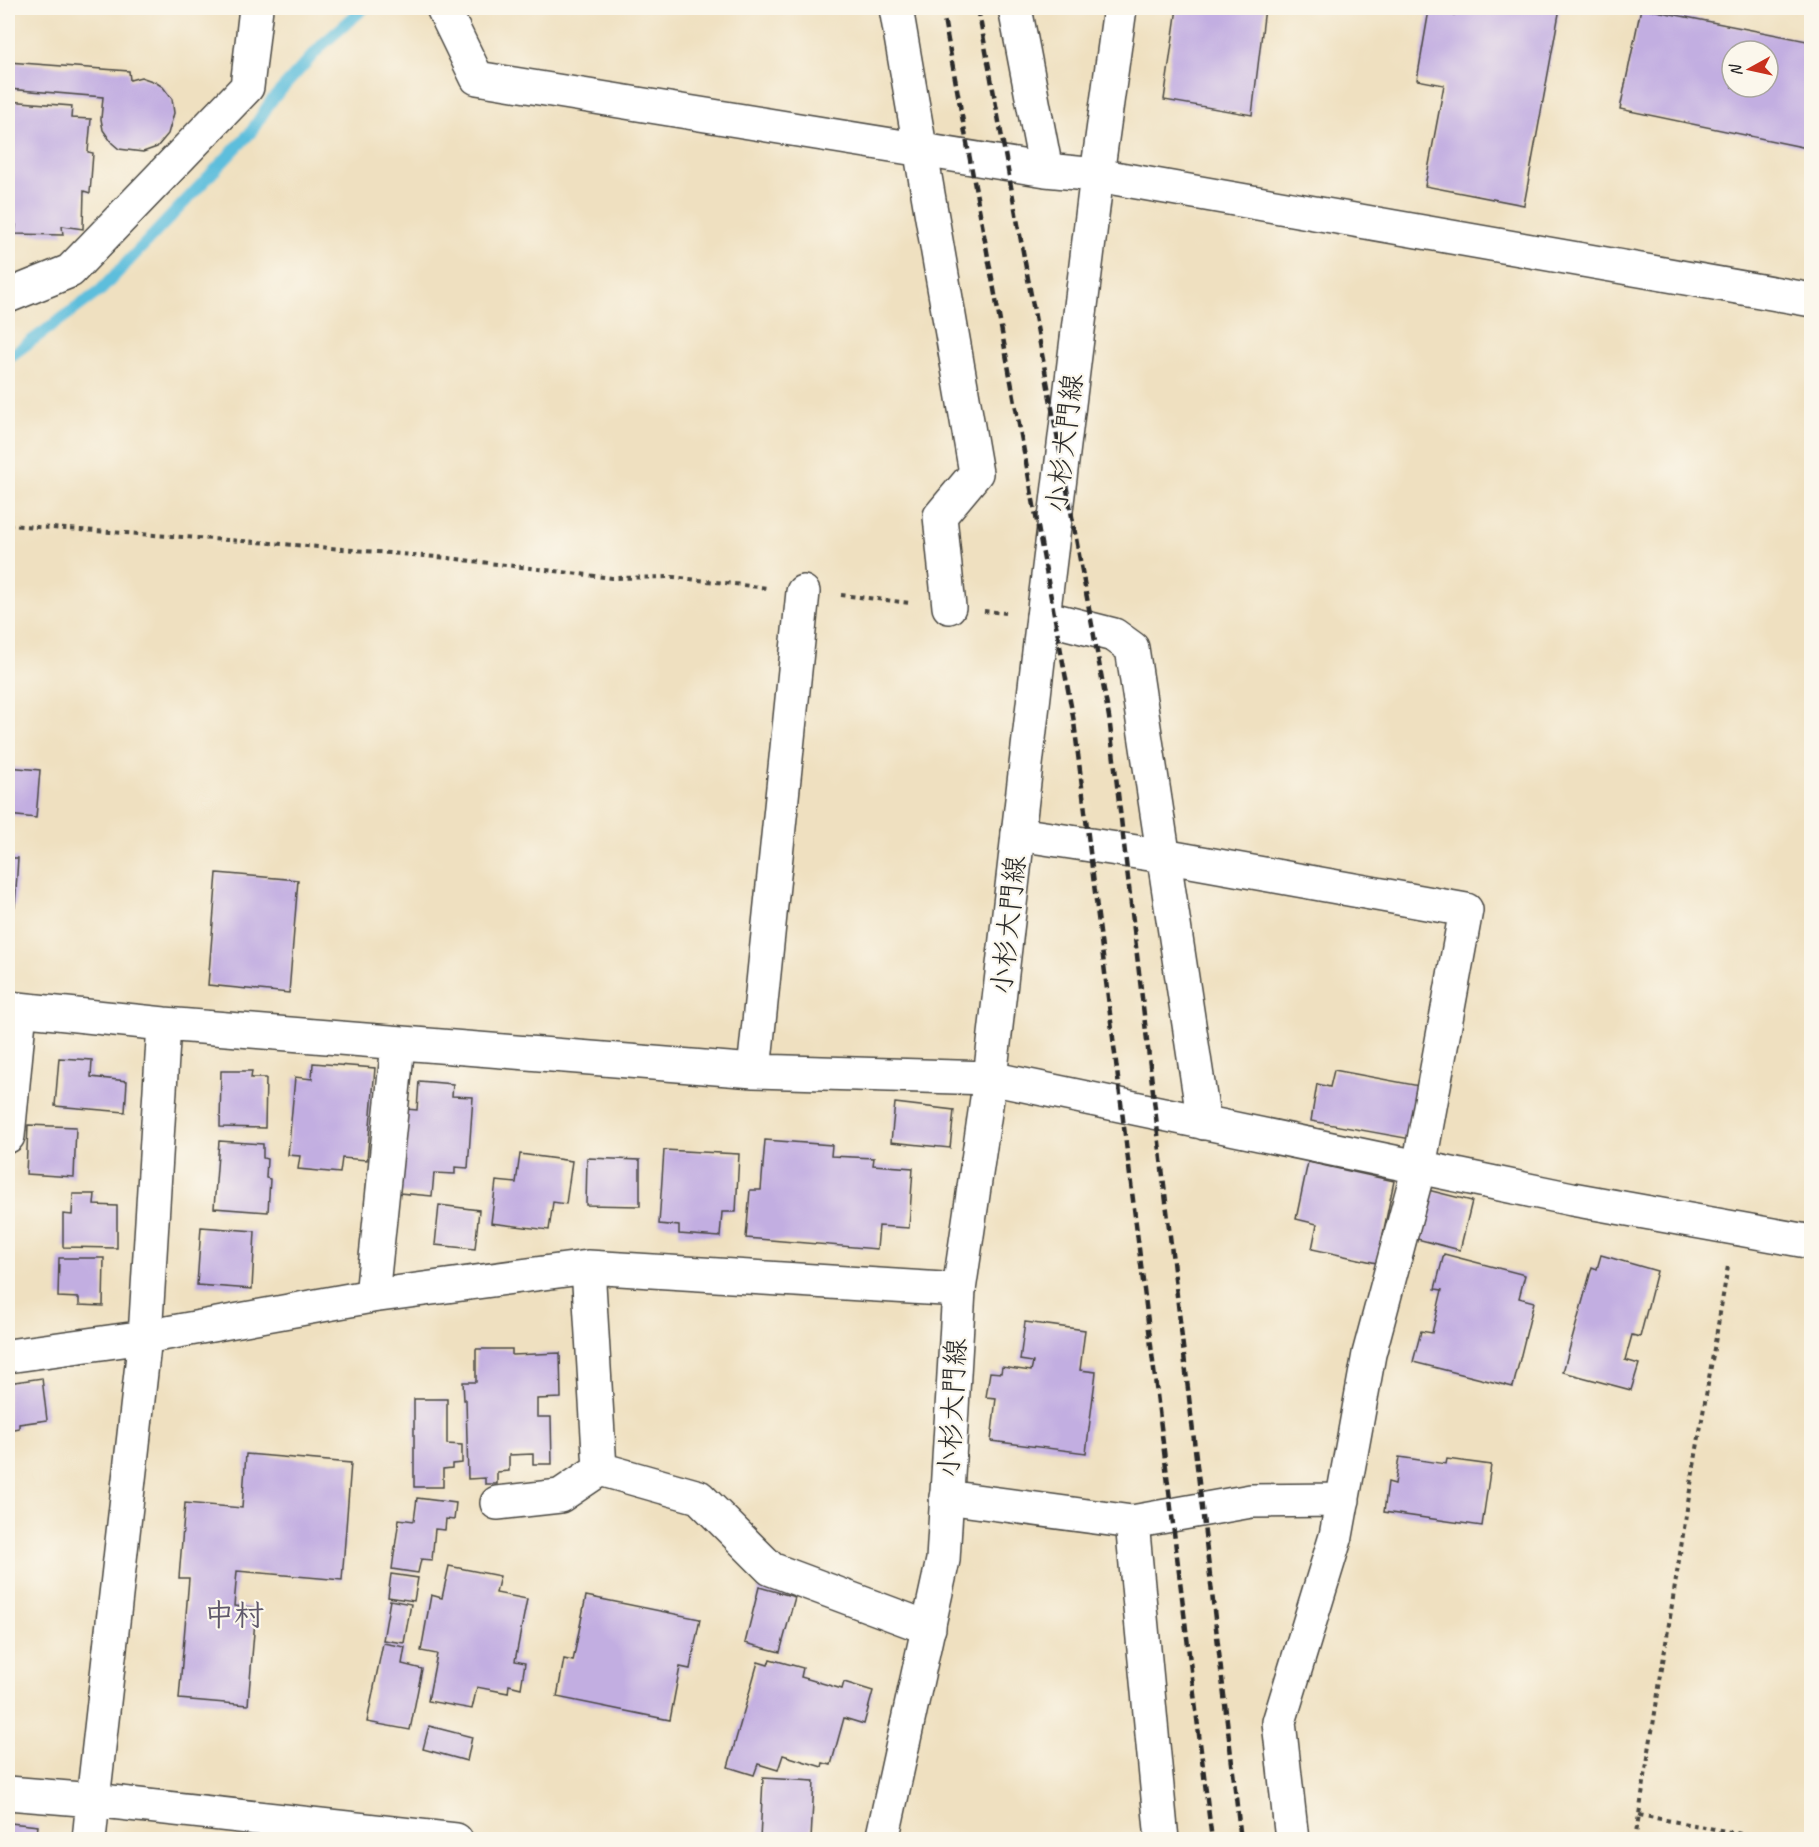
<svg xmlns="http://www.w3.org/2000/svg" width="1819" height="1847" font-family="Caveat,'Klee One',sans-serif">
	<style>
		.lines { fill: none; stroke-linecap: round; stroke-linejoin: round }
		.stream { stroke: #5dbedc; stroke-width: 12 }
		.building { fill: #c2aee1; fill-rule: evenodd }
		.minor-casing { stroke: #484641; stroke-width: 36 }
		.major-casing { stroke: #484641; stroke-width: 36 }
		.path { stroke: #484641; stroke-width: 4; stroke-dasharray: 4.5 4.5; stroke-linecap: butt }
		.minor { stroke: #fff; stroke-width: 33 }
		.major { stroke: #fff; stroke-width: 33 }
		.rail { stroke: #2b2b2b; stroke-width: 4.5; stroke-dasharray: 9 4.5; stroke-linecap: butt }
		.labels { text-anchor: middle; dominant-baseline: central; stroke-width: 4.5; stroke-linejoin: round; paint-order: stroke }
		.street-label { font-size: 28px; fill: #2b2b2b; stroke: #fbf7ec }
		.neighbourhood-label { font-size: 30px; font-weight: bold; fill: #60596b; stroke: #fbf7ec }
	</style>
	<rect width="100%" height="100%" fill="#fbf7ec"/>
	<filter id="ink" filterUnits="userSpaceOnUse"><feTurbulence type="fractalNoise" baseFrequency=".0167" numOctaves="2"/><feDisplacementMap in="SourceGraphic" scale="12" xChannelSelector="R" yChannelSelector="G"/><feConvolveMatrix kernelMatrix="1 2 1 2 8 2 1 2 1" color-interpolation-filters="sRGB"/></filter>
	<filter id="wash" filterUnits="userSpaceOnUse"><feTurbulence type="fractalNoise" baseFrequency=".008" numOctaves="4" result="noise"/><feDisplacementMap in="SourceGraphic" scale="24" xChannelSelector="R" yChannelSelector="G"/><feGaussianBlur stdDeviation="1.35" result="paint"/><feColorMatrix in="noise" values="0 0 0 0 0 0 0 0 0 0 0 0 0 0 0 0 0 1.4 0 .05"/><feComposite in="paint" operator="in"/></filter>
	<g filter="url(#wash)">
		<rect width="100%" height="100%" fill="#efe0c0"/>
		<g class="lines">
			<path class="stream" d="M8 356 12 355 101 290 251 132 271 101 323 44 364 8"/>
		</g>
		<g id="blocks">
			<path class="building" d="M1177 8H1265L1252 115 1164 100Z
				M1456 8H1560L1524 205 1425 186 1444 85 1417 80 1429 10 1454 15Z
				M1641 8 1812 42V149L1620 109ZM1732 51H1768V87H1732Z
				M8 62 129 71 130 80 141 77 155 82 163 87 172 99 174 113 168 134 157 147 143 152 119 149 112 143 103 130 101 119 103 97 8 89Z
				M8 101 72 106 71 118 91 119 88 152 93 153 90 193 84 191 83 229 62 226 63 235 15 234 16 225 8 226Z
				M8 767 40 770 36 818 8 815Z
				M8 858H18L15 906 8 905Z
				M217 873 298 880 289 993 208 985Z
				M59 1058 92 1060 91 1077 127 1081 125 1112 55 1106Z
				M313 1063 375 1068 367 1160 342 1158 340 1173 298 1169 300 1156 288 1155 295 1077 312 1079Z
				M1334 1070 1425 1087 1416 1140 1311 1121 1317 1084 1330 1087Z
				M221 1071H252L251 1078H266L265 1128 220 1127Z
				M419 1081 453 1084 452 1096 473 1097 468 1168 455 1167V1174L434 1173 432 1196 399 1193 406 1109 417 1110Z
				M895 1103 954 1110 950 1148 891 1142Z
				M28 1125 76 1127 74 1177 26 1174Z
				M765 1140 832 1145 831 1156 874 1158 873 1165 913 1168 909 1228 879 1226 877 1249 746 1238 750 1190H761Z
				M219 1141 263 1144V1158L267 1159 266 1178 270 1179 268 1212 214 1208Z
				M664 1150 739 1154 736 1212H722L720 1237 679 1234V1226L659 1224Z
				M520 1154 572 1161 566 1204 553 1202 549 1230 491 1223 496 1181 516 1183Z
				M587 1158 640 1160V1206L586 1205Z
				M1308 1162 1394 1181 1377 1263 1312 1249 1317 1224 1296 1219Z
				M1428 1190 1472 1201 1460 1250 1417 1239Z
				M73 1194H95L94 1205 117 1206V1248L63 1247V1214L72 1215Z
				M439 1205 479 1210 475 1249 435 1245Z
				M201 1227 255 1231 252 1289 197 1285Z
				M1444 1254 1525 1275 1519 1298 1534 1302 1513 1387 1413 1362 1421 1331 1432 1333 1442 1290 1435 1289Z
				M1601 1255 1657 1271 1640 1337 1632 1335 1625 1360 1639 1364 1631 1390 1563 1372 1592 1267 1597 1269Z
				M59 1258H104L103 1306 79 1305V1298L58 1297Z
				M1025 1322 1085 1330 1080 1370 1096 1372 1086 1453 991 1441 996 1398 986 1397 990 1372 1001 1373 1002 1367 1031 1371 1033 1362 1020 1360Z
				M476 1349H512V1355L560 1353 561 1398 537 1399V1417H551L552 1464H533V1454L509 1455V1471L497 1472V1484H485V1478L468 1479 466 1400H464L463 1382H476Z
				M42 1378 47 1420 19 1424V1428L8 1430V1383Z
				M414 1399H447V1444L462 1445V1463L452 1464V1468L443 1469V1487H414Z
				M246 1454 351 1463 342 1580 237 1571 234 1606 256 1608 248 1705 179 1699 189 1578H179L185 1503 242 1508Z
				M1399 1457 1446 1464 1447 1459 1491 1465 1482 1526 1384 1512 1388 1482 1395 1484Z
				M417 1498 456 1503 454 1520 446 1519 445 1530 435 1529 432 1560 421 1559 418 1573 392 1569 399 1519 414 1521Z
				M449 1566 500 1576 496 1593 527 1599 515 1661 525 1663 521 1688 509 1685 508 1693 477 1687 472 1709 428 1701 437 1654 421 1651 431 1595 442 1598Z
				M391 1574 418 1578 414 1601 388 1597Z
				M759 1587 795 1597 780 1652 745 1643Z
				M586 1596 700 1619 690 1669 680 1667 670 1720 557 1697 564 1659 573 1661Z
				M390 1600 411 1604 404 1643 383 1640Z
				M383 1643 405 1647 402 1664 422 1669 410 1730 367 1722Z
				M770 1659 803 1668 801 1677 842 1689 844 1682 873 1691 864 1724 844 1718 831 1765 823 1763 822 1767 783 1755 778 1770 758 1764 754 1775 728 1767 758 1662 768 1665Z
				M429 1726 472 1737 467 1761 423 1749Z
				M763 1778 814 1781 811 1840H760Z
				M10 1823 38 1826 36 1840H9Z"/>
		</g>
	</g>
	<g filter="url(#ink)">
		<use href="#blocks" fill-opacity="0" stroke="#484641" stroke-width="1.5"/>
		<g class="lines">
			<g class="minor-casing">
				<path id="minor" d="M443 8 477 78 1046 170 1097 175 1812 300
					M896 8 976 473 940 516 949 607
					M1015 8 1046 170
					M8 296 70 271 247 87 256 8
					M1043 617 1114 635 1132 648 1204 1123
					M1018 834 1163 856 1466 910 1419 1167 1369 1354 1336 1536 1279 1722 1292 1840
					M8 1008 164 1024 754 1071 990 1078 1572 1199 1812 1242
					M164 1024 145 1337 93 1800 456 1840
					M754 1071 803 592
					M8 1136 20 1010
					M588 1267 600 1469
					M372 1296 398 1044
					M8 1356 145 1337 372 1296 588 1267 959 1290
					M946 1497 1132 1522 1162 1840
					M497 1503 560 1496 600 1469 699 1497 771 1569 929 1628
					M1132 1522 1251 1501 1343 1500
					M8 1793 93 1800 89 1840"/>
			</g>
			<g class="major-casing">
				<path id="major" d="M882 1840 943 1560 959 1290 990 1078 1043 617 1097 175 1120 8"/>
			</g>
			<path class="path" d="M8 525 271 543 448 558 612 578 673 577 768 588
				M841 595 911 603
				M984 611 1006 613
				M1639 1815 1774 1840
				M1635 1840 1690 1490 1728 1266"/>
			<use href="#minor" class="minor"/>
			<use href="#major" class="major"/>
			<path class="rail" d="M942 8 1074 722 1212 1840
				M978 8 1109 717 1241 1840"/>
		</g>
	</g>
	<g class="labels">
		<g class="street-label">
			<text transform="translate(1064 443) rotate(-83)">小杉大門線</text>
			<text transform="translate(1008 925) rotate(-84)">小杉大門線</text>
			<text transform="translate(952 1408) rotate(-87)">小杉大門線</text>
		</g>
		<g class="neighbourhood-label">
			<text x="234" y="1615">中村</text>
		</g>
	</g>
	<rect width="1819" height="1847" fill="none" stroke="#fbf7ec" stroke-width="30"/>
	<g transform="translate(1750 69) rotate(262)"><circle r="28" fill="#fbf7ec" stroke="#a8a59f" stroke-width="1.5"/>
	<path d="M0-4.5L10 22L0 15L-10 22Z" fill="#c8321e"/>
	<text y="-9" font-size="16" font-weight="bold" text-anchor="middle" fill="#2b2b2b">N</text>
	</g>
</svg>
